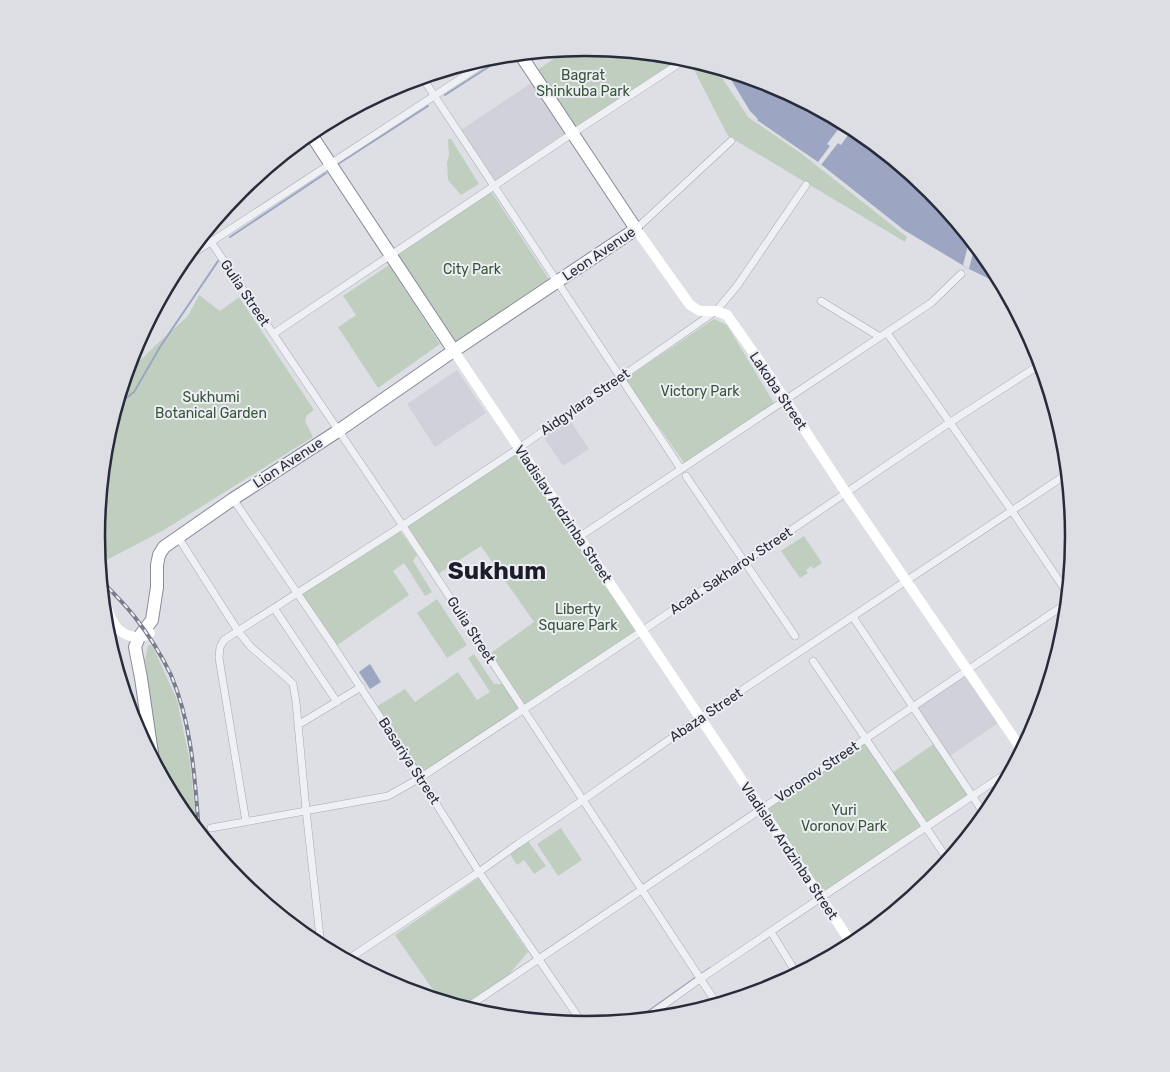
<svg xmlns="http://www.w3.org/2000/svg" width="1170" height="1072" font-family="Rubik,sans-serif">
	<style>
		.built { fill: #d0d1da }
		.green { fill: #c0cebf }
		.water { fill: #9ca6c2 }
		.pier { fill: #dddfe5 }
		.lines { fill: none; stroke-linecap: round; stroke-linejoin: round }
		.stream { stroke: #9ca6c2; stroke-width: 2 }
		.street-casing { stroke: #a7a9b2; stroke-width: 8 }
		.highway-casing { stroke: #868a9a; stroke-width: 14 }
		.street { stroke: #eff0f4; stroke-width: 7 }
		.secondary { stroke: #fff; stroke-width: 10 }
		.highway { stroke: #fff; stroke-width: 12 }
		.rail-casing { stroke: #787c8d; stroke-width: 4 }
		.rail { stroke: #eceef3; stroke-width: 2; stroke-dasharray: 5.5; stroke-linecap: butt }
		.labels { text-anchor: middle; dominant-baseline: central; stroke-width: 4; stroke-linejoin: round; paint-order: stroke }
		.park-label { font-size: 14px; fill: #375438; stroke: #eceef3 }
		.street-label { font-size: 14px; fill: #282b3a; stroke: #eceef3 }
		.town-label { font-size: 24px; font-weight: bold; fill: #1b1d2b; stroke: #eceef3 }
		.rim { fill: none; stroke: #282b3a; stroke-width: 2.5 }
	</style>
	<rect width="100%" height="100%" fill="#dddfe5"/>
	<path class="built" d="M531 83 565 133 495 181 461 130Z
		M457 370 486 413 435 447 407 404Z
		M569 419 589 449 563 466 543 436Z
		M968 670 1001 721 947 758 913 707Z"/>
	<path class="green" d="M585 48 681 57 685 58 573 133 533 73 567 50 566 49Z
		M689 60 715 67 748 117 802 154 907 237 905 242 728 136Z
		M448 139H451L479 184 461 195 448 180 447 163 449 155Z
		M491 191 550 281 456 345 397 256Z
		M389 265 440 344 378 388 338 327 356 315 343 296Z
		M199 295 220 311 239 297 314 410 307 415 305 421 313 437 164 530 99 564 97 536 106 440 126 374 157 344 188 316Z
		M714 319 727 325 774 403 685 464 625 379Z
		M519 451 640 630 524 705 491 653 534 622 481 546 438 574 407 527Z
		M400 531 417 555 413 561 432 592 425 596 404 563 393 571 409 595 336 646 300 593Z
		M804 536 822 563 813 569 811 566 806 570 808 573 800 578 781 551Z
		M437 599 467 645 447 658 417 613Z
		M150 645 153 647 177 700 190 762 197 830 179 807 160 772 145 659 148 646Z
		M474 654 494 684H503L519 708 421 775 376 707 405 689 415 702 458 672 477 700 490 692 468 658Z
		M866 739 926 827 821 898 762 809Z
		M935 743 969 795 926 824 892 773Z
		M561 828 582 860 558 876 537 844Z
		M528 841 546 866 534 874 524 860 517 865 510 854Z
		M478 878 528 952 505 979 481 996 465 1004 456 1005 440 1000 395 935Z"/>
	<path class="water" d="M722 70 772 85 857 130 931 191 991 265 1002 285 969 269 904 230 818 162 757 120 758 119 750 111 727 73Z
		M370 664 381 682 370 689 359 672Z"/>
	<path class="pier" d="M843 123 853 128 841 145 838 143 821 165 818 162 830 146 827 144Z
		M970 238 975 245 969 269 963 265Z"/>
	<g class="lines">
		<path class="stream" d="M445 95 507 55
			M338 164 428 106
			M230 237 326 173
			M117 405 134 392 160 347 218 261
			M700 975 710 968
			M636 1020 695 978"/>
		<g class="street-casing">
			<path id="street" d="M422 77 681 469
				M636 229 731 141
				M205 233 397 517 717 1004
				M184 258 211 242 495 56
				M821 301 880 337
				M887 333 1012 511 1068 594
				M273 334 573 133 686 59
				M686 476 795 636
				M233 499 332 644 420 778 479 872 583 1024
				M178 537 238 631 251 647 287 678 293 684 296 702 306 810 321 946
				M579 537 931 303 961 274
				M274 608 337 702
				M853 617 985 815
				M813 661 948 860
				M298 725 361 687
				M246 822 219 658 220 647 224 640 402 526 519 448 716 311 737 286 806 185
				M211 828 388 796 420 778 642 631 949 423 1041 364
				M771 932 797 974
				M347 960 479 872 518 844 583 800 700 718 1067 474
				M466 1008 1067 603
				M644 1019 700 979 1011 770"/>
		</g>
		<g class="highway-casing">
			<path id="highway" d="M310 133 454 351
				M153 760 141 678 135 647 139 637 152 620 157 587V565L159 555 164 547 233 499 338 431 446 356 636 229 520 54"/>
		</g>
		<use href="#street" class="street"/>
		<path class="secondary" d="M636 229 690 305 700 311H716L727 315 763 366 846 493 1022 750
			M454 351 852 944
			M102 596C107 604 108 614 113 622 120 635 137 642 150 633"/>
		<use href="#highway" class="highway"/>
		<g class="rail-casing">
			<path id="rail" d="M101 580C112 592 124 603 134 616 148 634 161 654 171 675 192 724 195 780 199 832"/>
		</g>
		<use href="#rail" class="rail"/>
	</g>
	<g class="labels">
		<g class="park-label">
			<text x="583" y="75">Bagrat<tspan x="583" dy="16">Shinkuba Park</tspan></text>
			<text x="472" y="269">City Park</text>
			<text x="700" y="391">Victory Park</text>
			<text x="211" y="397">Sukhumi<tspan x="211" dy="16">Botanical Garden</tspan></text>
			<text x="578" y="609">Liberty<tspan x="578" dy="16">Square Park</tspan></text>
			<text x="844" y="810">Yuri<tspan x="844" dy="16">Voronov Park</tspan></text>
		</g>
		<g class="street-label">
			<text transform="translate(599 254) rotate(-34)">Leon Avenue</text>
			<text transform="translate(245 293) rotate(56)">Gulia Street</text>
			<text transform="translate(778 391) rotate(56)">Lakoba Street</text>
			<text transform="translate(585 402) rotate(-35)">Aidgylara Street</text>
			<text transform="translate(288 463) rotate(-33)">Lion Avenue</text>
			<text transform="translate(563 514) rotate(56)">Vladislav Ardzinba Street</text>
			<text transform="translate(731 571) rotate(-34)">Acad. Sakharov Street</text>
			<text transform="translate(471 630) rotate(57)">Gulia Street</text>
			<text transform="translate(706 715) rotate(-34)">Abaza Street</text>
			<text transform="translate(409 761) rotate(57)">Basariya Street</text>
			<text transform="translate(817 772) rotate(-34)">Voronov Street</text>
			<text transform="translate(789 851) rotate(56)">Vladislav Ardzinba Street</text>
		</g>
		<g class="town-label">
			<text x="497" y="571">Sukhum</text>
		</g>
	</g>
	<path d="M0 0H1170V1072H0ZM105 536a480 480 0 1 1 960 0a480 480 0 1 1-960 0Z" fill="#dcdee4" fill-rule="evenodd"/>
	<path class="rim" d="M105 536a480 480 0 1 1 960 0a480 480 0 1 1-960 0Z"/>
</svg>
